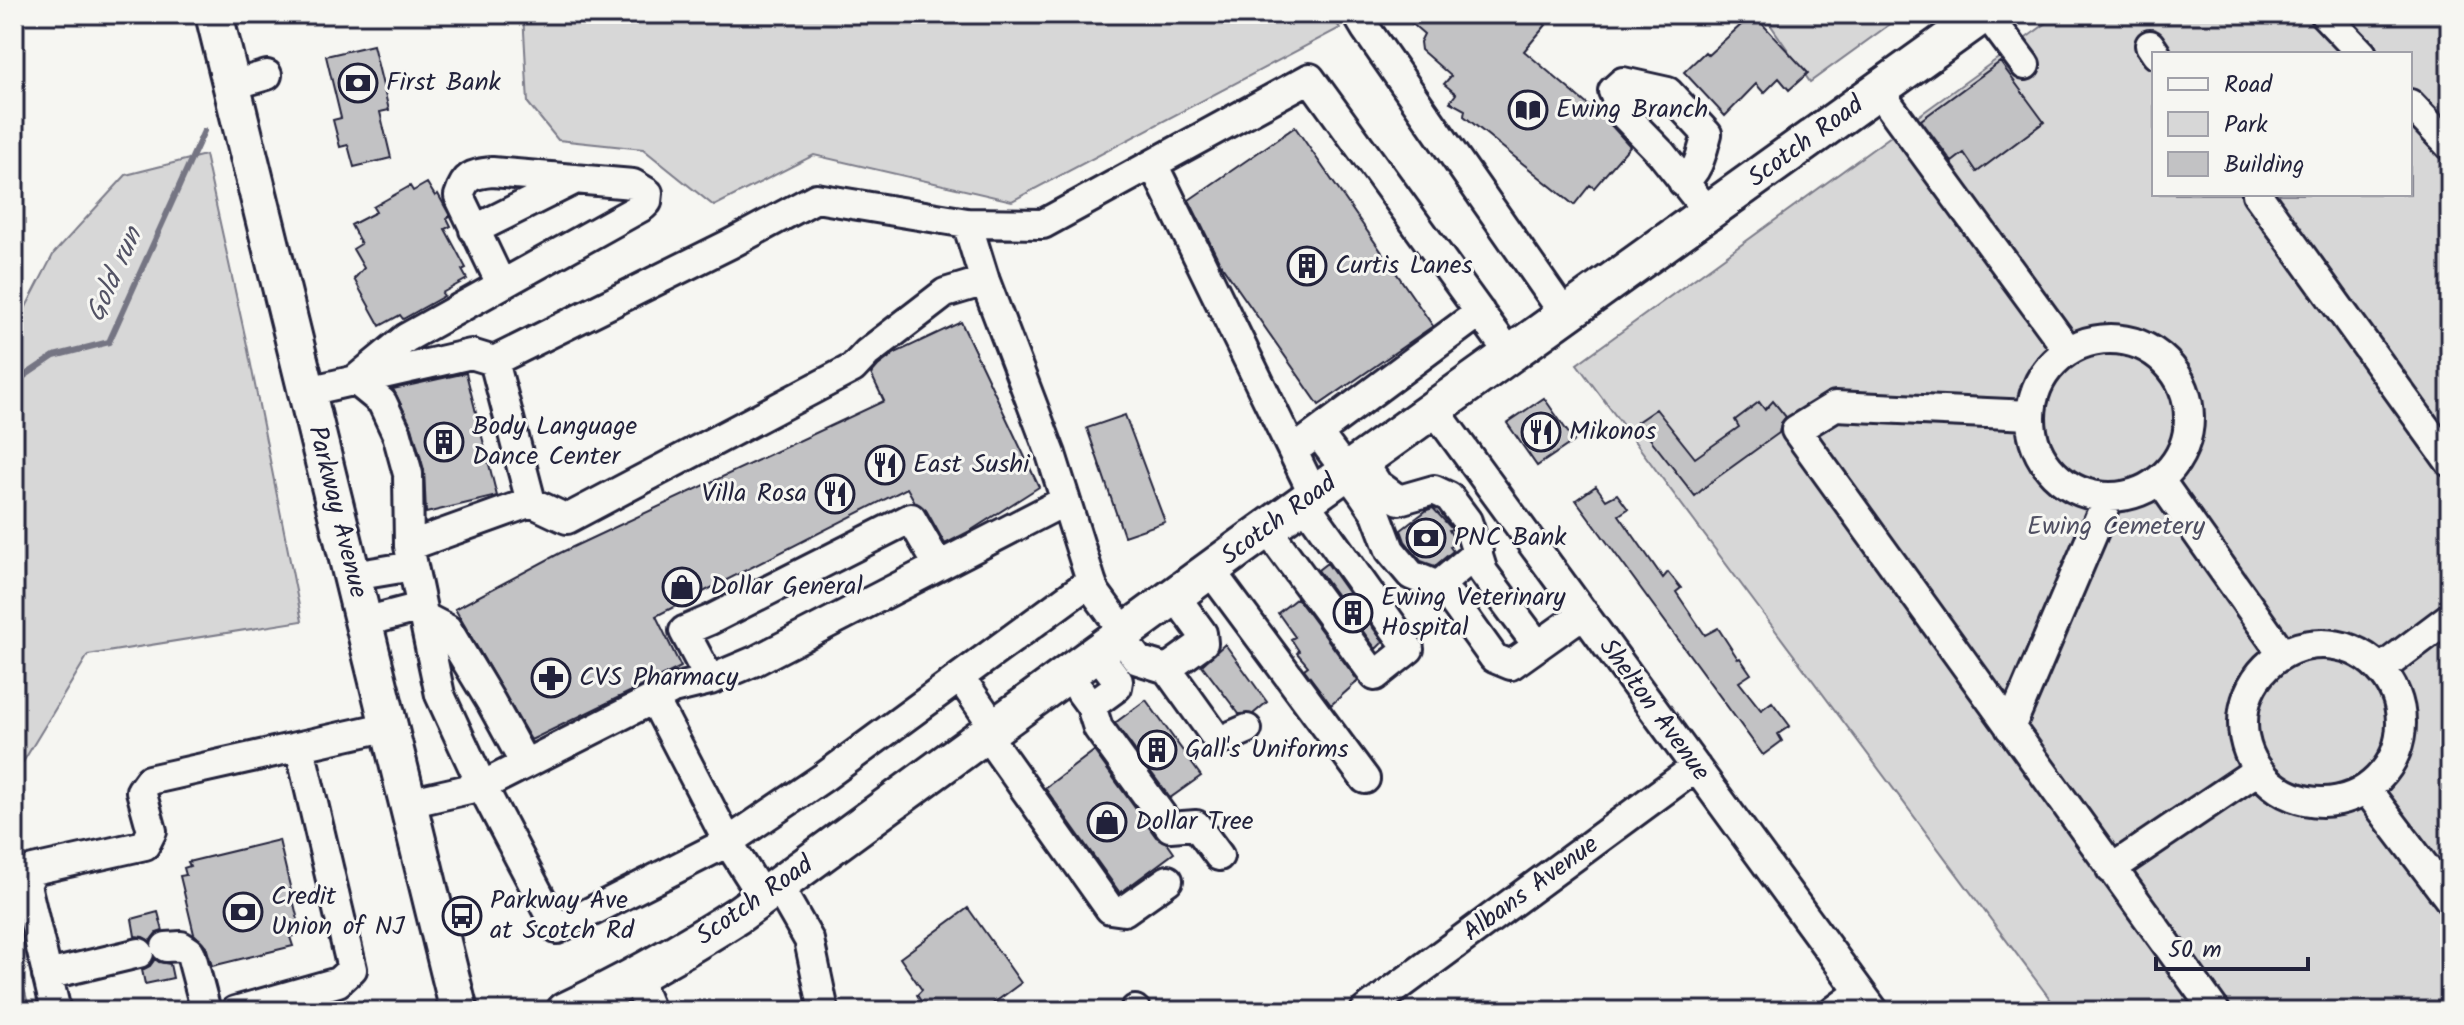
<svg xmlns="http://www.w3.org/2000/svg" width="2464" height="1025" font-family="Kalam,sans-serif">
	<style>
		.green { fill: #d7d7d7; stroke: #7c7c89; stroke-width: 2; fill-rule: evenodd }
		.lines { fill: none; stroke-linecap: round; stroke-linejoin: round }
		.stream { stroke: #757583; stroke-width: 6 }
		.building { fill: #c2c2c4; stroke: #22223b; stroke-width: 2 }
		.minor-casing { stroke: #22223b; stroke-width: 34 }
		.major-casing { stroke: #22223b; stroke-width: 42 }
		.minor { stroke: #f6f6f2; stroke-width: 28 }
		.major { stroke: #f6f6f2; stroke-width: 36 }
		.labels { text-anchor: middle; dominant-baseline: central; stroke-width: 6; stroke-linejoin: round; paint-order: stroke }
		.poi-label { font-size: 26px; fill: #22223b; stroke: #f6f6f2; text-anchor: start }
		.street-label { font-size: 26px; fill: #22223b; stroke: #f6f6f2 }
		.park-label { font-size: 26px; fill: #4f4f62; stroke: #f6f6f2 }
		.water-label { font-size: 28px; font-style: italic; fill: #535365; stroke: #f6f6f2 }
	</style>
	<rect width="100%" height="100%" fill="#f6f6f2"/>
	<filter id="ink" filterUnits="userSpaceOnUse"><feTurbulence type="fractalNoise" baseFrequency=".0125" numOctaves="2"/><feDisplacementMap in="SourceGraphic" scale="16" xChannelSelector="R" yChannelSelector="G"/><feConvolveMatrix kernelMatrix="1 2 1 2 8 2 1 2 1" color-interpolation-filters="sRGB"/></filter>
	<g filter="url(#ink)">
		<path class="green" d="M523 14H1329L1340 28 1012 201 814 155 714 206 643 149 558 140 528 103Z
			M1763 14H1904L1810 82Z
			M2059 14H2316L2332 30 2348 14H2450V1011H2059L1577 364ZM2154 54H2410V194H2154Z
			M205 155 247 345 302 621 88 655 14 777V330L54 253 126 175Z
			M14 950 30 1011H14Z"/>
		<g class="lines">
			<path class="stream" d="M14 383 54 356 109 342 204 131"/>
		</g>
		<path class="building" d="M1401 14H1533L1546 25 1524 51 1609 123 1630 146 1594 188 1590 185 1574 205 1464 116 1465 110 1450 102 1456 94 1444 84 1451 76 1421 50 1420 42 1424 34Z
			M1753 14 1808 73 1789 90 1779 78 1764 93 1756 84 1725 116 1684 72 1705 52 1708 55Z
			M373 45 389 110 380 112 391 158 354 167 348 145 340 147 333 120 341 118 326 56Z
			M2000 62 2044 122 1977 172 1964 153 1952 162 1921 120Z
			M1295 127 1433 326 1319 405 1220 263 1189 200Z
			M427 183 435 196 438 194 450 216 447 218 451 226 445 229 466 268 462 270 467 279 442 293 444 296 403 319 400 315 380 326 354 279 364 268 353 249 361 244 351 225 376 212 373 207 410 186 413 191Z
			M961 322 1039 487 970 531 945 544 926 510 915 502 907 488 656 616 681 667 531 740 455 609 560 553 884 401 871 374 878 366 895 353Z
			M466 373 497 496 426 513 424 470 412 427 393 389Z
			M1544 398 1574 441 1537 466 1507 423Z
			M1773 401 1786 417 1781 423 1779 433 1711 482 1695 496 1637 422 1656 409 1695 458 1739 427 1735 420 1759 402 1765 410Z
			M1125 415 1165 522 1124 536 1087 428Z
			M1596 486 1606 500 1617 494 1628 509 1619 515 1663 578 1668 572 1681 588 1676 592 1705 635 1718 628 1738 659 1740 658 1751 674 1739 682 1761 710 1772 702 1790 726 1778 734 1782 741 1763 755 1576 500Z
			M1433 508 1452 529 1449 530 1456 542 1450 547 1453 551 1435 566 1421 561 1405 541 1401 530 1427 510Z
			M1327 563 1383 642 1376 649 1318 570Z
			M1297 598 1358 681 1331 705 1304 669 1308 666 1297 653 1299 651 1291 639 1295 637 1278 613Z
			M1225 644 1267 702 1253 714H1239L1202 665Z
			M1146 700 1201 776 1170 798 1115 723Z
			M1094 751 1156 837 1167 843 1174 853 1120 893 1045 788Z
			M279 840 301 933 290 937 293 946 212 966 206 946 194 934 180 876 186 875 184 868 190 866 188 862Z
			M968 908 1021 983 983 1011H927L917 995 922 990 900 958Z
			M158 912 163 931 156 933 150 941 143 937 135 936 132 919Z
			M155 959 159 962 170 964 173 978 145 984 142 970 150 966Z"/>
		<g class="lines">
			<g class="minor-casing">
				<path id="minor" d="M1357 14 1366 29 1565 315
					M1987 14 2025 65
					M2324 14 2362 54
					M2150 45 2156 54
					M233 85 267 75
					M1878 90 2068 350
					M2410 104 2450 146
					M1153 164 1314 495
					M1683 182C1699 171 1702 152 1707 134L1668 92 1623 82 1613 91 1624 115 1661 153 1708 212
					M2257 194 2450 462
					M967 223 1043 224 1310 78 1510 354
					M474 230 576 179
					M2031 418a79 79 0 1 1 158 0a79 79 0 1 1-158 0Z
					M494 361 531 502
					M308 391 471 354 494 361 730 244 816 198 967 223 985 281 1051 454 1091 581
					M1434 409 1874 1011
					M2030 415 1835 406 1796 430 2215 1011
					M1326 444 1363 494 1376 513 1390 550 1411 575 1438 586 1451 598 1494 658 1511 665 1584 613
					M1297 448 1480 312
					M1362 461 1377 484 1399 500 1434 490 1449 497 1467 521 1483 572 1538 646
					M2161 482 2282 653
					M1267 529 1375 676 1409 649 1304 502
					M409 546 531 502 567 519 853 368 867 353 945 293 985 281
					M413 566 440 695 482 786 557 929 728 842 763 897
					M1210 570 1365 779
					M353 576 413 566 409 546 408 474 397 434 382 402 355 380 406 338 643 206 647 202 648 193 633 184 492 172C472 174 465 176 459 196L501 284
					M1438 586 1478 552
					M422 616 447 629 491 702 525 764
					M364 622 421 607
					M1120 636 1138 660 1167 669 1203 643 1202 633 1175 596
					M2243 723a79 79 0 1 1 158 0a79 79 0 1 1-158 0Z
					M1167 669 1215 736 1224 739 1247 729
					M2381 669 2450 617
					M960 677 1091 581 1095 592 1125 633
					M710 680 684 631 710 620 911 518 938 565
					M1080 691 1091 706 1117 687 1118 681 1097 653
					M654 699 728 842 824 777 960 677 995 728
					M1091 706 1098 728 1170 827 1196 825 1219 856
					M2010 728 2108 498
					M986 734 1110 909 1124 911 1168 880
					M2366 789 2450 900
					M408 803 482 786 673 689 710 680 755 661 1065 501
					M2111 869 2258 770
					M778 886 809 940 824 1011
					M166 947 181 946 190 952 192 958 206 1011
					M47 975 139 953
					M636 977 650 1011
					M1135 1010 1136 1011
					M56 1011 26 885 33 870 145 845 152 831 141 791 149 780 390 726
					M235 1011 338 982 352 969 300 748
					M1365 1011 1696 767
					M1834 1011 1860 992"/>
			</g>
			<g class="major-casing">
				<path id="major" d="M214 14 459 1011
					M565 1011C626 983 682 951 738 915L1240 548 1984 14"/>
			</g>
			<use href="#minor" class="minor"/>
			<use href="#major" class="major"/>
		</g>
	</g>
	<defs>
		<g id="bank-ring" transform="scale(2)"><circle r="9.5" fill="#f6f6f2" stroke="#22223b" stroke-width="1.5"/><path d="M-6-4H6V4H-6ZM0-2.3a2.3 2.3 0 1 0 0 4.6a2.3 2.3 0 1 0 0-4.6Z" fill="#22223b"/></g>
		<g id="library-ring" transform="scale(2)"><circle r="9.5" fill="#f6f6f2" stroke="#22223b" stroke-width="1.5"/><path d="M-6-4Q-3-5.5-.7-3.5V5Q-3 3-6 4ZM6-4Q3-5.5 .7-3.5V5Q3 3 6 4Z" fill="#22223b"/></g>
		<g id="building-ring" transform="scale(2)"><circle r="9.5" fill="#f6f6f2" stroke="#22223b" stroke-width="1.5"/><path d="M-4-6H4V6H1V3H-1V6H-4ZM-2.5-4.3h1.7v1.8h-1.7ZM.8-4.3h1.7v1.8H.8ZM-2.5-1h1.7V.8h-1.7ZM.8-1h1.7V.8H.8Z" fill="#22223b"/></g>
		<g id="restaurant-ring" transform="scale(2)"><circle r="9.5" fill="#f6f6f2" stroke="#22223b" stroke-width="1.5"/><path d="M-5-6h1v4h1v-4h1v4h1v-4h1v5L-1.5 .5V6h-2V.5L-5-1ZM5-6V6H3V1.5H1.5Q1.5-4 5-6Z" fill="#22223b"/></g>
		<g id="shop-ring" transform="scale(2)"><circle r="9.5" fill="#f6f6f2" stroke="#22223b" stroke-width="1.5"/><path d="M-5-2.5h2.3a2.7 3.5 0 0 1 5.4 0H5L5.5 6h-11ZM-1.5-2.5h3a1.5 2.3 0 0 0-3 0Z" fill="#22223b"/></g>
		<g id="pharmacy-ring" transform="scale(2)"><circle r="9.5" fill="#f6f6f2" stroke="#22223b" stroke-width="1.5"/><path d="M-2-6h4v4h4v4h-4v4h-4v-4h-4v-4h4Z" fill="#22223b"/></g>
		<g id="bus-ring" transform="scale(2)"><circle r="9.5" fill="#f6f6f2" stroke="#22223b" stroke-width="1.5"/><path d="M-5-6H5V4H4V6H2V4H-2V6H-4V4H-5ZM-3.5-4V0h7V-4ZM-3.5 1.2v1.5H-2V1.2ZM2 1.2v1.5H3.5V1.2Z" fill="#22223b"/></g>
	</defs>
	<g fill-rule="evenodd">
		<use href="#bank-ring" x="358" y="83"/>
		<use href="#library-ring" x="1528" y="110"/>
		<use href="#building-ring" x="1307" y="266"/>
		<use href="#restaurant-ring" x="1541" y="432"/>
		<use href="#building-ring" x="444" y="442"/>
		<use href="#restaurant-ring" x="885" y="465"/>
		<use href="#restaurant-ring" x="835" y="494"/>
		<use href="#bank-ring" x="1426" y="538"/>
		<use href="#shop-ring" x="682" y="587"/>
		<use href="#building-ring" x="1353" y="613"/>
		<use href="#pharmacy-ring" x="551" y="678"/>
		<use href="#building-ring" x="1157" y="750"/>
		<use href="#shop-ring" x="1107" y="822"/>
		<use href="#bank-ring" x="243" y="912"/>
		<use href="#bus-ring" x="462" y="916"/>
	</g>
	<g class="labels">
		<g class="poi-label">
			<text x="386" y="83">First Bank</text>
			<text x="1556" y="110">Ewing Branch</text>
			<text x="1335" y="266">Curtis Lanes</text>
			<text x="472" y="427">Body Language<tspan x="472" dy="30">Dance Center</tspan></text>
			<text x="1569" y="432">Mikonos</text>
			<text x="913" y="465">East Sushi</text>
			<text x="807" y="494" text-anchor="end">Villa Rosa</text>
			<text x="1454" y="538">PNC Bank</text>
			<text x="710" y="587">Dollar General</text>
			<text x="1381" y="598">Ewing Veterinary<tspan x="1381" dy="30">Hospital</tspan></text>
			<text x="579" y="678">CVS Pharmacy</text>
			<text x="1185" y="750">Gall's Uniforms</text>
			<text x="1135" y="822">Dollar Tree</text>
			<text x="271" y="897">Credit<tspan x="271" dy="30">Union of NJ</tspan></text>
			<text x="490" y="901">Parkway Ave<tspan x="490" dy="30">at Scotch Rd</tspan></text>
		</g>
		<g class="street-label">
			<text transform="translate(1806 142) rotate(-36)">Scotch Road</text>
			<text transform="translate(337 512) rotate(76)">Parkway Avenue</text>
			<text transform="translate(1279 520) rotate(-36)">Scotch Road</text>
			<text transform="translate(1654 710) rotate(54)">Shelton Avenue</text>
			<text transform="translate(1531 889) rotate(-36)">Albans Avenue</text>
			<text transform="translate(755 901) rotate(-35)">Scotch Road</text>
		</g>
		<g class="park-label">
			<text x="2116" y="527">Ewing Cemetery</text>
		</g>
		<g class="water-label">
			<text transform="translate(115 275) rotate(-66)">Gold run</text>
		</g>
	</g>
	<rect width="2464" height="1025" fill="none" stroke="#f6f6f2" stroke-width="48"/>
	<rect x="24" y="24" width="2416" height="977" fill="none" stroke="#22223b" stroke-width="3" filter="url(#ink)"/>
	<rect x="2152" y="52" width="260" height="144" fill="#f6f6f2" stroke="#a1a1a9" stroke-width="2"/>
	<rect x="2168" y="78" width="40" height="12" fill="#f6f6f2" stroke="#a1a1a9" stroke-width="2"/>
	<text x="2224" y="92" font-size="24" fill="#22223b">Road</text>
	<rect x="2168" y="112" width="40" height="24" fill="#d7d7d7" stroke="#a1a1a9" stroke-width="2"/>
	<text x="2224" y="132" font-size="24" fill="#22223b">Park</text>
	<rect x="2168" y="152" width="40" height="24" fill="#c2c2c4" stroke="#a1a1a9" stroke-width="2"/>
	<text x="2224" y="172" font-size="24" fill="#22223b">Building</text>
	<path d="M2156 957v12h152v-12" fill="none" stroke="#22223b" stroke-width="4"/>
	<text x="2168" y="957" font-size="24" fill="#22223b" stroke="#f6f6f2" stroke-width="6" paint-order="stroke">50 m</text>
</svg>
